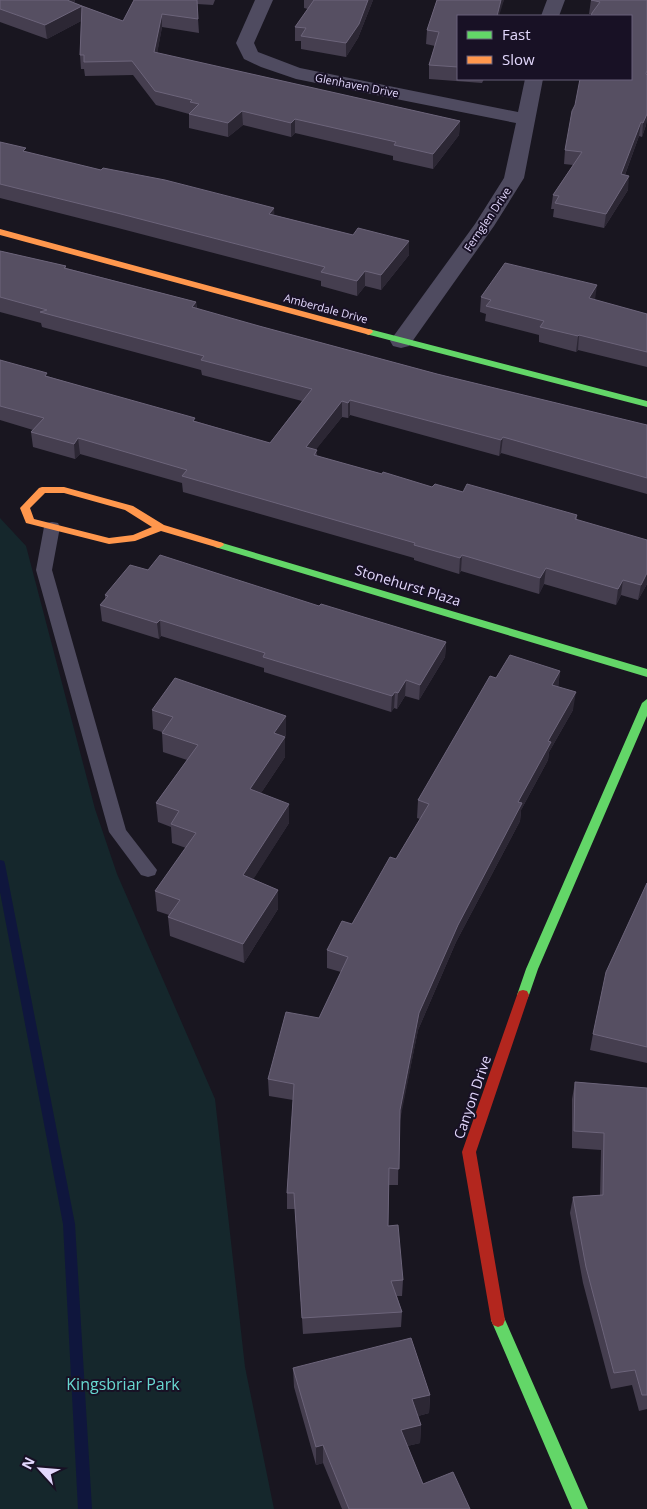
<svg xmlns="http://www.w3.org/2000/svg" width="647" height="1509" font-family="'Open Sans',sans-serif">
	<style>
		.green { fill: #15272c }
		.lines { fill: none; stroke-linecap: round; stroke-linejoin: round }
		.stream { fill: #0f163d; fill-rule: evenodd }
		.lane { fill: #4f4b60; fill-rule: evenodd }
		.street { fill: #4f4b60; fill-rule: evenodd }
		.fast { fill: #63d668; fill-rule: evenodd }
		.slow { fill: #ff974d; fill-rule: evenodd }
		.jam { fill: #b3261e; fill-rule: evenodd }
		.wall { fill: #453e4f }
		.shaded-wall { fill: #2c2734 }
		.building { fill: #564f62; stroke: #6c647a }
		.labels { text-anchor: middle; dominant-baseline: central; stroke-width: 4; stroke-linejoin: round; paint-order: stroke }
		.far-street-label { font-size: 11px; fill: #e2d7fc; stroke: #181125 }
		.street-label { font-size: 14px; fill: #e2d7fc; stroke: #181125 }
		.near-park-label { font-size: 16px; fill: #68d8d1; stroke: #181125 }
	</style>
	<rect width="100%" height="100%" fill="#191620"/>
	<path class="green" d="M0 518 26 546 95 809 117 874 215 1099 245 1367 274 1509H0Z"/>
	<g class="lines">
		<path class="stream" d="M0 860 4 861 5 864 75 1224 92 1509H78L63 1224 0 892Z"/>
		<path class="lane" d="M52 522 58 523 60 527 52 570 126 830 157 870 155 875 148 877 141 875 109 832 36 570 44 527 46 523Z"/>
		<path class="street" d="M255 0H273L254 43 258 52 300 68 518 112 525 79H543L524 178 494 226 409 346 401 348 393 346 390 341 475 224 504 178 516 123 296 79 261 67 244 59 236 43Z
			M547 0H565L559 16H541Z"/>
		<path class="fast" d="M369 329 647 401V407L366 334 365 332Z
			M219 542 647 669V677L215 547 214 545 215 543Z
			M647 699V716L538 969 529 995 527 999 523 1000 519 999 517 995 526 969 642 703Z
			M498 1313 503 1315 588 1509H572L491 1320 493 1315Z"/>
		<path class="slow" d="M0 229 372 330 373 332 369 335 366 334 0 235Z
			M42 487H64L133 506 164 525 223 543 224 545 219 548 161 531 135 541 109 544 26 523 20 508 39 488ZM45 493H64L125 510 152 527 133 535 109 538 34 519 30 508Z"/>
		<path class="jam" d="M523 990 527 991 529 995 476 1152 505 1320 503 1325 498 1327 493 1325 491 1320 462 1152 517 995 519 991Z"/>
	</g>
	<path class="wall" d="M0 0H75L74 3 123 21 134 0H215L213 5 197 4 199 33 162 27 157 53 460 121 459 135 433 169 393 160V156L295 133 291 137 243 125 228 137 189 128V114L156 105 133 75 85 76 84 69H81L80 55 81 21 47 39 0 22Z
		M304 0H373L358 38 346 57 301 49V41H295V27L308 9 304 8Z
		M437 0H504L502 4 458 16V79H484L482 83 429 79V65L435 46 426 44 427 30Z
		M591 0H647V118L646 125 642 137 639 136 625 175 628 190 604 228 553 217 554 209H551L553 195 573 165 564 164 565 150 575 105 631 79 592 14H589Z
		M0 142 26 152 101 170 274 208V215L353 235 409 241V255L381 290 365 286 357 296 321 286V281L118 228 0 198Z
		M0 251 66 266V268L196 302 197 309 259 326 437 374 647 425V494L501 453 499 456 350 415 348 418 342 417 316 449 317 456 382 474 432 487 463 492 577 515V520L647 584 638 600 621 595 616 605 544 584 539 594 461 571 459 574 414 560V558L183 492 182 483 80 454 75 459 33 447 31 432 33 430 0 420V360L47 376 195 421 270 443 302 401 202 375 201 370 42 327 41 323 0 312Z
		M481 297 595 300 647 314V367L578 350 576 352 539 342V335L485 321 486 314 480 312Z
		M148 570 319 606 446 642 445 657 419 700 405 696 397 709 394 708 391 712 264 672V668L161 636 159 639 102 621 100 605 105 599V595Z
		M560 671 558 687 573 710 549 752 548 760 521 810 520 821 456 942 418 1030 399 1123 398 1185H389L388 1226 403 1280 402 1296H397L402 1312 401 1327 303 1334 295 1209H287V1193L293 1100 269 1096 268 1079 319 1018 341 972 327 968V950L352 924 396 859 420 819 417 818 418 800 496 678Z
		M152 710 286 735 285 737V757L261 793 289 823 253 879 278 890V909L244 963 170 936 168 917 169 915 157 911 155 891 186 848 172 843 171 827 158 822 156 803 187 760 163 752 162 732 153 729Z
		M647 883V1063L590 1050 593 1034Z
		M575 1082 647 1088V1409L639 1411 632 1385 611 1389 583 1283 570 1213 573 1197 600 1195 601 1150 572 1148V1099Z
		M293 1368 430 1395 429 1413 418 1416 421 1425 420 1443 407 1446 423 1484 470 1509H342L323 1463 316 1465 294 1387Z"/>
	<path class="shaded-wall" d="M66 0H75L67 14Z
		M368 0H373L358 38 346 57V43Z
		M501 0H504L499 16H497Z
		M82 6 83 20 47 39 45 25Z
		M162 14V27L155 66 154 52Z
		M242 111 243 125 228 137V123Z
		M647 114 646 125 642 137 643 123Z
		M295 119V133L291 137V123Z
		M460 121 459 135 433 169V154Z
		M641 122 639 136 620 188 621 174Z
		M629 176 628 190 604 228 606 214Z
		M274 208 275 223 269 214Z
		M409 241V255L381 290V275Z
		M365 271V286L357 296V281Z
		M597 285 595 300 589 298Z
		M196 302 197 317 192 307Z
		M579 335 578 350 576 352 578 336Z
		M350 400V415L348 418V403Z
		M342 401V417L306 462V447Z
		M503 437 501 453 499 456 501 440Z
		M78 438 80 454 75 459 74 444Z
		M462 555 461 571 459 574 460 558Z
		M546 568 544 584 539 594 540 578Z
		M647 573V584L638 600 641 585Z
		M623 580 621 595 616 605 618 589Z
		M160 620 161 636 159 639 157 623Z
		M446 642 445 657 419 700 420 685Z
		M560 671 558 689 552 685Z
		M406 680 405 696 397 709 398 693Z
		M395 692 394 708 391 712 392 696Z
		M576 692 573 710 549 752 548 760 521 810 520 821 456 942 418 1030 399 1126 400 1110 419 1013 458 925 548 741Z
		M286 716V735L274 753V733Z
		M285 737V757L251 808 250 789Z
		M289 804V823L244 894 243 875Z
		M278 890V909L244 963 243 944Z
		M430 1395 429 1413 411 1418 412 1399Z
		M421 1425 420 1443 399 1448 401 1430Z
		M323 1445V1463L316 1465V1447Z"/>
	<path class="building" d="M0 0H67L82 6 45 25 0 9Z
		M134 0H197L198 19 162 14 154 52 460 121 433 154 394 145 396 142 295 119 291 123 242 111 228 123 189 114 199 104 190 102 192 100 155 91 132 61 84 62V55H80L82 6 123 21Z
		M314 0H368L359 24 346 43 301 36 306 28 295 27Z
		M437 0H501L497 16H458V67L429 65 439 32 427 30Z
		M591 0H647V70L646 74 647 75V114L643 123 641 122 621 174 629 176 606 214 555 203 559 196 553 195 582 152 565 150 572 111 575 105 580 79H631V16H591L592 13 600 2Z
		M0 142 26 148 23 151 101 170 103 168 165 180 274 208 269 214 353 235 358 228 409 241 381 275 365 271 357 281 321 272 325 267 117 213 0 184Z
		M0 251 66 266 64 268 196 302 192 307 259 326 437 374 647 425V478L503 437 501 440 350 400 348 403 342 401 306 447 317 450 314 455 382 474 383 472 432 487 435 484 463 492 467 484 577 515 575 519 647 540V573L641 585 623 580 618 589 546 568 540 578 462 555 460 558 414 545 415 543 182 476 187 470 78 438 74 444 31 432 44 418 0 406V360L47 373 45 376 195 418 193 421 270 443 312 389 201 360 204 356 40 312 47 310 0 297Z
		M505 263 597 285 589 298 647 314V352L579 335 578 336 540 327 544 321 486 306 491 300 481 297Z
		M160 555 319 606 321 604 446 642 420 685 406 680 398 693 395 692 392 696 263 657 265 653 160 620 157 623 100 605 108 596 105 595 130 565 148 570Z
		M510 655 560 671 552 685 576 692 548 741 551 742 518 802 522 803 458 925 419 1013 400 1110 399 1169 389 1168 388 1226 398 1225 403 1280 391 1281 402 1312 302 1318 294 1193H287L294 1084 268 1079 286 1012 319 1018 348 957 327 950 342 921 352 924 390 857 396 859 429 804 418 800 490 676 496 678Z
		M175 678 286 716 274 733 285 737 250 789 289 804 243 875 278 890 243 944 168 917 180 900 155 891 196 833 171 824 179 811 156 803 198 745 162 733 173 717 152 710Z
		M647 883V1047L593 1034 606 972Z
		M575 1082 647 1088V1395H642L635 1370 614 1373 586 1267 573 1197 603 1195 604 1133 574 1131Z
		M411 1338 430 1395 412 1399 421 1425 401 1430 423 1484 453 1472 470 1509H349L323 1445 316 1447 293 1368Z"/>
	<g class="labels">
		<g class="far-street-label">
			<text transform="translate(357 85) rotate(11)">Glenhaven Drive</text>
			<text transform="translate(487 219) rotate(-56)">Fernglen Drive</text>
			<text transform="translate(326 308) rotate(15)">Amberdale Drive</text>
		</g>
		<g class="street-label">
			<text transform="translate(408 585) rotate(17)">Stonehurst Plaza</text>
			<text transform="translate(472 1097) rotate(-71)">Canyon Drive</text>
		</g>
		<g class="near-park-label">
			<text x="123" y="1384">Kingsbriar Park</text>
		</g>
	</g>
	<rect x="457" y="15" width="175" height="65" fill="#181125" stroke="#69607b"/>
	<rect x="467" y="31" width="25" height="8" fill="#63d668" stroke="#69607b"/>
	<text x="502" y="40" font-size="15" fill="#e2d7fc">Fast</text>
	<rect x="467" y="56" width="25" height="8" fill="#ff974d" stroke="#69607b"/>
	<text x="502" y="65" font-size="15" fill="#e2d7fc">Slow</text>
	<g transform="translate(40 1469) rotate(296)" stroke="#181125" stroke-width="4" paint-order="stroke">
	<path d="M0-4L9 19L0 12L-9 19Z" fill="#e2d7fc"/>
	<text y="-8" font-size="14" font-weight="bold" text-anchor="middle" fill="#e2d7fc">N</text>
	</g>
</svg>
